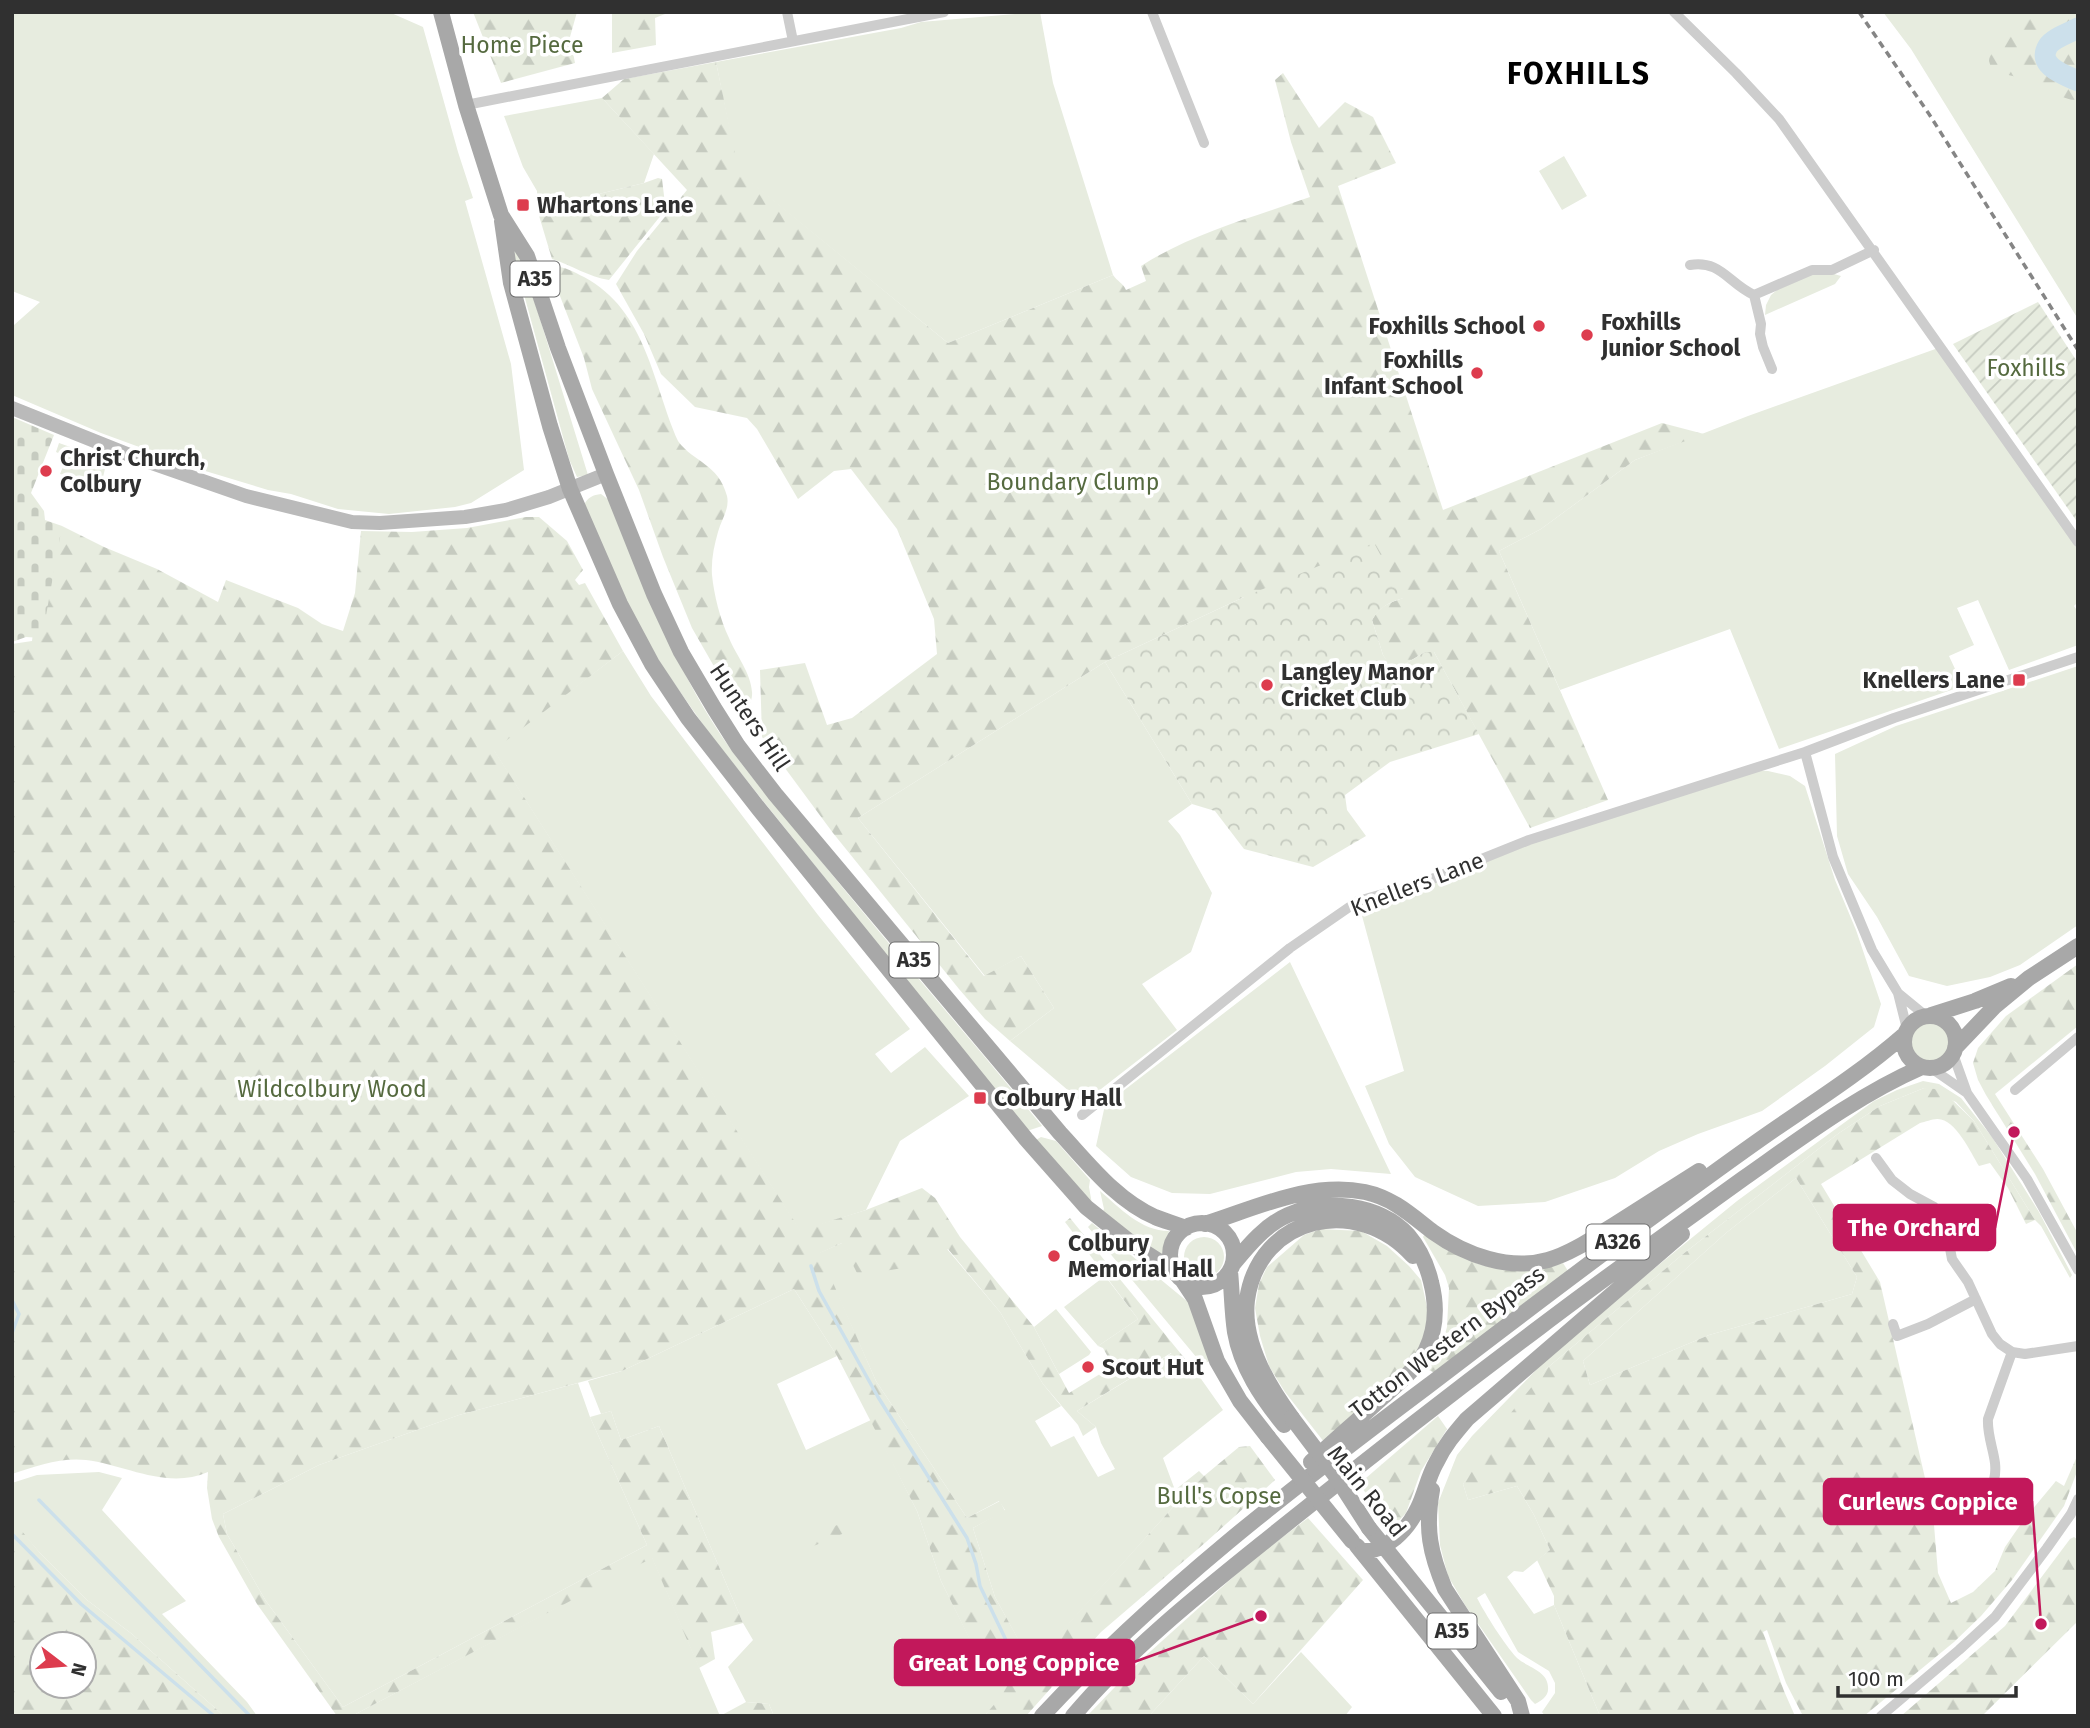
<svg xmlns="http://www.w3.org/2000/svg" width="2090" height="1728" font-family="'Fira Sans',sans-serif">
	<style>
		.grass { fill: #e7ecdf }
		.forest { fill: url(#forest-firs); fill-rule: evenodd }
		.cemetery { fill: url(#cemetery-stones) }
		.park { fill: url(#park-crowns) }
		.garden { fill: url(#garden-furrows) }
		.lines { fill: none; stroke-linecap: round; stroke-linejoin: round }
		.stream { stroke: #cce0eb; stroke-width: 3.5 }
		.river { stroke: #cce0eb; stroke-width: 21 }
		.street { stroke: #cdcdcd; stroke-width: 10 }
		.secondary { stroke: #bababa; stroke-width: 14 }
		.primary { stroke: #a8a8a8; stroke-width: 16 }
		.rail { stroke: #858585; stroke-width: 3.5; stroke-dasharray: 7 5; stroke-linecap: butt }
		.primary-bridge { stroke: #a8a8a8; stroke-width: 16 }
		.poi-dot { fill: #dd3c4e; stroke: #fff; stroke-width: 2.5 }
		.labels { text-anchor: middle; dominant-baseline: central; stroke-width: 7; stroke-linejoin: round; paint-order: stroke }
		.shield { fill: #fff; stroke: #6e6e6e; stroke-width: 2 }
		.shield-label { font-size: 21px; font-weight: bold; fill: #303030 }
		.park-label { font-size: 23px; fill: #556a3f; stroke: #fff }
		.poi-label { font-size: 23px; font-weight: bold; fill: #303030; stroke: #fff; text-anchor: start }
		.street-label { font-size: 23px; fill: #303030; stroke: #fff }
		.district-label { font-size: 30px; font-weight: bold; letter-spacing: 2px; fill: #000; stroke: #fff }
		.leader { fill: none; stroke: #c2185b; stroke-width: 2.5 }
		.callout-dot { fill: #c2185b; stroke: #fff; stroke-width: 2.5 }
		.callout { fill: #c2185b; stroke: #c2185b; stroke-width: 2.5 }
		.callout-label { font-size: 24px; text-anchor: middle; font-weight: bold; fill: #fff }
	</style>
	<defs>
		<pattern id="forest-firs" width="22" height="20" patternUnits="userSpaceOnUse" patternTransform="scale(1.75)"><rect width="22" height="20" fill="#e7ecdf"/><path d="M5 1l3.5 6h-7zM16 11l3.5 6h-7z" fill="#c6cbc0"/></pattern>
		<pattern id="cemetery-stones" width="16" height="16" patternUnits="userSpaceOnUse" patternTransform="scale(1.75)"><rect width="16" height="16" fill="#e7ecdf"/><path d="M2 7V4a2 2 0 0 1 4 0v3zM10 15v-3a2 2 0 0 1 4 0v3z" fill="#c6cbc0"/></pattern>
		<pattern id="park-crowns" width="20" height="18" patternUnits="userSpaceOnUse" patternTransform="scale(1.75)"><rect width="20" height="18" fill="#e7ecdf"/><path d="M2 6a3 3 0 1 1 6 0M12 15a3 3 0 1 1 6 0" fill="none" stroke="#c6cbc0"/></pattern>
		<pattern id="garden-furrows" width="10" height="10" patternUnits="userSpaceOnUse" patternTransform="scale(1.75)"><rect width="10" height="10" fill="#e7ecdf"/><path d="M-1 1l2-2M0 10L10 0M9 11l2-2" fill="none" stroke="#c6cbc0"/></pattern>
	</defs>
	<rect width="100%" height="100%" fill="#fff"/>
	<path class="grass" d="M12 12H389L423 27 458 152 473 198 465 201 511 364 524 470 471 503 455 507 389 514 338 509 291 494 268 490 202 470 101 433 12 395 14 325 40 302 12 291Z
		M1040 12 1053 83 1113 275 948 343 738 172 716 62 901 28 921 22Z
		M1883 12H2072L2078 83V319L1911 49Z
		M602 98 654 154 644 183 537 209V191L523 167 504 116Z
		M1564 156 1587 196 1562 210 1539 171Z
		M516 247 525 270 588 475 577 477 569 459 514 258 513 250Z
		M1834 274 1841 276 1835 284 1765 315 1766 305 1771 295 1777 290 1810 275Z
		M1941 347 2078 542V602L2074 606 2078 612V645L2009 670 1978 600 1957 608 1974 645 1949 656 1963 686 1779 749 1730 629 1560 690 1499 551 1541 529 1635 460 1748 416Z
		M59 443 107 460 101 486 60 474 67 457 56 452Z
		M601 494 609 500C645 586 677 675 732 751 756 784 783 814 809 846 885 941 965 1032 1042 1126L1027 1131 756 792 709 733 662 666 618 589 584 505C588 497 593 495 601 494Z
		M623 651 651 696 818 915 910 1029 875 1054 891 1073 925 1047 969 1096 900 1141 866 1210 800 1231 493 749Z
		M1105 662 1192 804 1168 821 1180 835 1212 893 1191 952 1142 984 1177 1030 1083 1103 1010 1041 1054 1008 1021 956 985 976 858 818Z
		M2078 666V925L2020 965 1990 977 1947 986 1909 976 1877 917 1848 874 1837 836 1835 754 1896 726Z
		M1750 770 1768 771 1790 776 1805 786 1835 880 1856 930 1881 1004 1874 1027 1825 1066 1762 1111 1698 1134 1659 1151 1615 1178 1545 1202 1478 1206 1415 1177 1389 1144 1365 1086 1404 1071 1358 901 1529 840Z
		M1290 962 1391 1174 1331 1169 1296 1172 1210 1194 1172 1193 1131 1177 1096 1146 1105 1105Z
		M1911 1042a19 19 0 1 1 38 0a19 19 0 1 1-38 0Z
		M1923 1081 1939 1084 1961 1098 1992 1137 2039 1212 2072 1275 2070 1278 2041 1226 2035 1220 1974 1121 1956 1102 1924 1088 1880 1106 1839 1133 1683 1254 1546 1369 1463 1484 1468 1500 1517 1486 1534 1515 1550 1550 1523 1572 1514 1571 1507 1577 1534 1614 1554 1605 1600 1716H1545L1542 1712 1555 1693V1683L1549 1671 1518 1652 1485 1593 1477 1598C1486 1615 1504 1644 1517 1658 1527 1667 1548 1671 1548 1687 1549 1696 1542 1700 1535 1704L1531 1700 1465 1605 1448 1576 1440 1545 1438 1503 1457 1455 1472 1436 1543 1363 1639 1281 1737 1201 1874 1101 1897 1090Z
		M1041 1137 1056 1141 1090 1180 1089 1187 1092 1204 1036 1140Z
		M1796 1178 1857 1277 1852 1294 1709 1335 1590 1385 1583 1361 1726 1233Z
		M1100 1191C1120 1208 1141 1231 1169 1231L1161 1257 1102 1213 1104 1209Z
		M1092 1223 1188 1302 1210 1361 1202 1364 1088 1227Z
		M1184 1257a20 20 0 1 1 40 0a20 20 0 1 1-40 0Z
		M842 1243 947 1249 1000 1312 1043 1384 1061 1406 1035 1421 1051 1447 1074 1436 1098 1477 1115 1469 1101 1443 1096 1427 1077 1411 1172 1353 1192 1380 1199 1376 1223 1410 1163 1458 1175 1490 1199 1471 1204 1476 1174 1506 1032 1665 995 1597 973 1528 1005 1510 999 1501 967 1518 876 1381 819 1253Z
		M1105 1276 1138 1319 1098 1346 1064 1307Z
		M794 1289 837 1356 777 1384 806 1450 871 1420 917 1511 941 1581 1000 1699 984 1716H774L769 1704 746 1702 728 1667 753 1640 743 1623 659 1426 621 1440 611 1411 601 1414 588 1381 622 1371Z
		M1056 1309 1091 1352 1089 1355 1059 1374 1034 1327Z
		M578 1383 590 1417 647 1545 343 1707 266 1601 227 1534 223 1514 319 1465 459 1415Z
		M99 1472 122 1478 102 1510 186 1601 162 1614 247 1702 257 1716H224L132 1634 87 1600 40 1553 14 1523 12 1519V1483L37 1475Z
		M652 1557 720 1716H352Z
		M1301 1652 1352 1707 1345 1716H1149L1204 1656 1253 1704Z"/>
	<path class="forest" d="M473 12H577L570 37 575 63 501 83Z
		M612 12H670L655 18 656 45 612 53Z
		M2036 12H2078V102L2031 87 2025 79 1992 71 1989 61 1991 41 2007 27Z
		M716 62 739 172 948 343 1113 275C1117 281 1123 283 1126 290L1146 281 1141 266C1192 233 1254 217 1310 197L1291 142 1275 80 1283 73 1319 128 1345 102 1373 117 1396 163 1338 186 1443 510 1662 423 1704 434 1635 460 1541 529 1499 551 1608 800 1530 828 1434 652H1425L1405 664 1390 666 1383 655 1372 620C1380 606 1389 603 1403 598L1244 597 1105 662 858 818 984 976 1021 956 1054 1008 1010 1041 985 1019 959 989 833 833 762 737 760 670 805 663 827 725 852 718 937 654 934 619 897 529 851 469 834 471 798 499 757 429 747 418 695 407 661 374 644 334 616 284 637 251 687 190 602 98 624 79Z
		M658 178 662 179 665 204 662 214 609 280C588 277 572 265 552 259L537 209 644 183Z
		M554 266C565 267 574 272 584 277 647 311 652 382 678 441 694 463 718 463 727 496 730 509 721 520 718 532 714 546 711 560 712 575 714 595 720 619 729 638 736 655 751 673 752 692 753 702 746 709 743 717L692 628 663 557 639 490 592 389 584 358 553 278Z
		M526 517H539L567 541 583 570 575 580 579 585 585 583 623 651 494 750 800 1230 866 1210 922 1188 935 1198 960 1237 1034 1327 1069 1393 1113 1366 1103 1348 1098 1346 1138 1319 1065 1222 1070 1218 1199 1376 1192 1380 1171 1353 1077 1411 1096 1427 1083 1436 1078 1425 1043 1384 1000 1312 948 1249 929 1264 858 1275 842 1243 820 1253 876 1381 967 1518 1000 1501 1005 1511 973 1528 995 1597 1032 1664 1174 1506 1204 1476 1239 1447 1250 1446 1275 1480 1206 1542 1101 1632 1026 1716H984L999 1699 941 1581 917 1511 837 1356 794 1289 622 1371 459 1415 319 1465 223 1514 227 1534 266 1601 343 1707 647 1545 590 1417 611 1411 621 1440 659 1426 743 1623 711 1632 715 1659 699 1668 652 1558 352 1716H337L257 1604 219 1537 212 1519 207 1488 208 1472C167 1490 126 1465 86 1460 62 1457 35 1466 12 1474V644L32 641 46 525 62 526 104 547 157 569 218 602 226 580 298 608 322 624 343 631 355 593 361 531 412 532 467 528Z
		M2078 964V1026L1995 1094 2043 1169 2078 1234V1255L2035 1174 1986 1095 1978 1080 1973 1063 1978 1048 2006 1016Z
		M1924 1088 1935 1089 1945 1093 1974 1121 2035 1220 2026 1224 2008 1188 1990 1163 1979 1166C1971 1153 1955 1118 1937 1119 1932 1119 1925 1122 1920 1123L1821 1184 1880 1282 1933 1513 1938 1573 1951 1603 1973 1592 1995 1571 2005 1547 2025 1518 2056 1481 2064 1486 2078 1454V1469L2064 1506 2012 1580 1981 1616 1954 1642 1864 1716H1803L1786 1683 1767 1630 1763 1632 1784 1691 1795 1716H1600L1554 1605V1596L1537 1560 1550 1550 1534 1515 1517 1486 1468 1500 1463 1484 1506 1419 1546 1369 1683 1254 1839 1133 1880 1106ZM1796 1178 1857 1277 1852 1294 1709 1335 1590 1385 1583 1361 1726 1233Z
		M1321 1229 1361 1231 1387 1246 1409 1266 1421 1280 1427 1307V1325L1421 1344 1410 1362 1324 1442 1285 1392 1269 1366 1260 1336 1255 1308 1259 1284 1267 1267 1304 1235Z
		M1426 1231C1439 1240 1452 1252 1467 1259 1495 1273 1533 1273 1563 1263L1568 1271 1435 1373 1427 1369 1442 1345 1447 1327 1449 1288 1445 1275 1423 1237Z
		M1438 1416 1447 1429 1421 1471 1406 1513 1392 1528 1359 1484Z
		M1308 1518 1363 1580 1253 1704 1204 1656 1149 1716H1087L1142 1659 1252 1560Z
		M12 1519 40 1553 87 1600 132 1634 224 1716H12ZM42 1644H84V1686H42Z
		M851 1519 854 1529 797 1553 793 1544Z
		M2074 1537 2078 1540V1621L1982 1716H1901L2005 1626 2070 1539Z
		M746 1702 769 1704 774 1716H720Z"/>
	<path class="cemetery" d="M12 417 54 435 31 493 44 511 45 520 62 526 42 638 26 637 12 642Z"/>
	<path class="park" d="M1374 543 1404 598C1389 602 1380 607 1372 620L1383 655 1391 666 1405 664 1425 652H1434L1479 734 1390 762 1345 795 1347 810 1366 836 1313 867 1244 849 1215 811 1192 804 1105 662 1244 597Z"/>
	<path class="garden" d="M2038 302 2078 363V523L1953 344Z"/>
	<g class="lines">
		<path class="stream" d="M811 1266 819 1291 878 1397 967 1538 976 1564 980 1586 1016 1661 1032 1678
			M12 1300 19 1314 12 1333
			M39 1500 250 1716
			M12 1534 81 1604 214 1716"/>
		<path class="river" d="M2078 28C2069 33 2053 38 2048 46 2036 66 2065 75 2078 81"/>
		<path class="street" d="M787 12 793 41
			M1152 12 1204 143
			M1674 12 1736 73 1779 119 2078 542
			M466 105 944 12
			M1690 265C1721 260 1728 283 1754 295L1812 270H1832L1874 250
			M1754 295 1761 324 1760 334 1763 347 1772 369
			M1805 752 1833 857 1872 950 1898 993 1907 1029
			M1898 993 1926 1016
			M1953 1054 1967 1093 2027 1179 2078 1270
			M1931 1068 1967 1093
			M2015 1090 2078 1037
			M1082 1115 1290 948 1358 901 1422 883 1529 840 1805 752 1894 718 2078 657
			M1876 1158 1892 1180 1910 1194 1934 1207 1938 1212 1946 1227 1952 1259 1968 1282 1992 1334 2000 1344 2012 1352 2025 1354 2078 1346
			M1893 1324 1897 1336 1928 1324 1976 1299
			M1936 1515C1966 1509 1999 1501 1995 1463 1993 1448 1987 1434 1988 1419L2012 1352
			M1881 1716 1959 1650 1995 1617 2047 1548 2071 1514 2078 1499"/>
		<path class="secondary" d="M12 408 137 458 246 496 352 522 380 523 465 517 506 510 549 497 606 474"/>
		<path class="primary" d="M441 12 466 105 501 215 527 256 558 348 606 474 654 594 681 652 714 708 738 746 775 794 1060 1133C1088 1163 1116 1200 1155 1217 1165 1221 1176 1224 1186 1228
			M502 221 511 283 550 426 570 489 620 604 652 664 688 718 759 809 1026 1139 1086 1207 1135 1246 1174 1271
			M1931 1015 1975 1001 2011 986
			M1904 1042a26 26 0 1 1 52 0a26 26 0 1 1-52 0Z
			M1955 1048 1995 1006 2029 978 2078 946
			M1170 1255a32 32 0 1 1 64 0a32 32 0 1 1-64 0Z
			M1205 1224C1256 1208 1310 1181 1365 1192 1393 1198 1411 1215 1433 1232 1465 1255 1509 1271 1548 1260 1572 1253 1593 1238 1614 1225 1642 1207 1671 1189 1699 1171
			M1233 1264C1248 1246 1265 1225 1288 1215 1326 1198 1379 1204 1408 1235 1420 1249 1427 1265 1431 1282 1437 1305 1436 1329 1426 1350 1417 1369 1398 1383 1383 1397 1359 1419 1335 1440 1311 1462
			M1230 1271C1232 1292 1232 1312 1235 1332 1241 1367 1262 1398 1284 1425
			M1183 1281 1195 1299 1217 1361 1240 1401 1268 1437
			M1292 1418C1269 1387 1242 1341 1247 1300 1259 1215 1358 1194 1413 1256
			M1432 1490C1425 1529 1430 1553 1445 1589L1518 1701 1522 1716
			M1369 1528 1501 1692
			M1357 1546 1494 1716
			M1361 1551C1386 1553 1408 1529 1418 1508 1425 1494 1428 1477 1436 1463 1444 1446 1455 1433 1467 1419L1682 1234
			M1042 1716C1158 1591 1292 1488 1428 1386 1512 1322 1595 1258 1680 1197 1712 1174 1743 1151 1775 1129 1819 1099 1864 1070 1904 1035
			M1073 1716C1133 1645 1208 1587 1280 1529 1366 1460 1452 1393 1540 1327 1607 1276 1676 1227 1744 1178 1801 1138 1858 1095 1922 1067"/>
		<path class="rail" d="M1859 12 1929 114 2078 350"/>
		<path class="primary-bridge" d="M1292 1418 1335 1475 1369 1528
			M1268 1437 1352 1541"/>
	</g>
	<g class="poi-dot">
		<rect x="516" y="198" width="14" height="14" rx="3.5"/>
		<circle cx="1539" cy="326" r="7"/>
		<circle cx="1587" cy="335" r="7"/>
		<circle cx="1477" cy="373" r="7"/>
		<circle cx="46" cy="471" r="7"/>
		<rect x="2012" y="673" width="14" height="14" rx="3.5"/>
		<circle cx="1267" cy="685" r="7"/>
		<rect x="973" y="1091" width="14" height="14" rx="3.5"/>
		<circle cx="1054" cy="1256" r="7"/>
		<circle cx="1088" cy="1367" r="7"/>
	</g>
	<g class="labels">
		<g class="shield">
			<rect x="510.5" y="261.5" width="49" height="35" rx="5"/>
			<rect x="889.5" y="942.5" width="49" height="35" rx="5"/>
			<rect x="1586.5" y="1224.5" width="63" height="35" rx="5"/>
			<rect x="1427.5" y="1613.5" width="49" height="35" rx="5"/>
		</g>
		<g class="shield-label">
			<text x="535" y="279">A35</text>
			<text x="914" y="960">A35</text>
			<text x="1618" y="1242">A326</text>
			<text x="1452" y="1631">A35</text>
		</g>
		<g class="park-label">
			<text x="522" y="45">Home Piece</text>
			<text x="2026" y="368">Foxhills</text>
			<text x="1073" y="482">Boundary Clump</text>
			<text x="332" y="1089">Wildcolbury Wood</text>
			<text x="1219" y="1496">Bull's Copse</text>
		</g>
		<g class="poi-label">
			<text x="537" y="205">Whartons Lane</text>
			<text x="1601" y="322">Foxhills<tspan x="1601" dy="26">Junior School</tspan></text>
			<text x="1525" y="326" text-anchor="end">Foxhills School</text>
			<text x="1463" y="360" text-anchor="end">Foxhills<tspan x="1463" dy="26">Infant School</tspan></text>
			<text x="60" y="458">Christ Church,<tspan x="60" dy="26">Colbury</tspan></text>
			<text x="1281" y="672">Langley Manor<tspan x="1281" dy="26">Cricket Club</tspan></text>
			<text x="2005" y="680" text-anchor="end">Knellers Lane</text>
			<text x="994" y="1098">Colbury Hall</text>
			<text x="1068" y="1243">Colbury<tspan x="1068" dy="26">Memorial Hall</tspan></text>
			<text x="1102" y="1367">Scout Hut</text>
		</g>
		<g class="street-label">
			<text transform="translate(750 717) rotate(56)">Hunters Hill</text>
			<text transform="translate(1417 884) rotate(-21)">Knellers Lane</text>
			<text transform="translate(1447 1342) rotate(-37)">Totton Western Bypass</text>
			<text transform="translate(1367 1491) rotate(51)">Main Road</text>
		</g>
		<g class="district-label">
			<text x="1579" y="74">FOXHILLS</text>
		</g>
	</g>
	<path class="leader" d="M2014 1132L1995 1228M2041 1624L2032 1501M1261 1616L1134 1662"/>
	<g class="callout-dot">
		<circle cx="2014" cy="1132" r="7"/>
		<circle cx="2041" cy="1624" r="7"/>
		<circle cx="1261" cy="1616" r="7"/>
	</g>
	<g class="callout">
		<rect x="1834" y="1205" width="161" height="45" rx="7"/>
		<rect x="1824" y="1479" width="208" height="45" rx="7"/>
		<rect x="895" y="1640" width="239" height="45" rx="7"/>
	</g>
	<g class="callout-label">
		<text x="1914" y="1236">The Orchard</text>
		<text x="1928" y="1510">Curlews Coppice</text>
		<text x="1014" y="1671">Great Long Coppice</text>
	</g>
	<rect width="2090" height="1728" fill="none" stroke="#303030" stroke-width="28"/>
	<g transform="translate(63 1665) rotate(106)"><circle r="33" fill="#ffffff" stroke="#acacac" stroke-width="2"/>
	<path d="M0-5L12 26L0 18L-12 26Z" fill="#dd3c4e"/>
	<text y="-10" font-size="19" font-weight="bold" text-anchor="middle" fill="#303030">N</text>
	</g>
	<path d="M1838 1686v10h178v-10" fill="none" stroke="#303030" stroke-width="3.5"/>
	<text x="1848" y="1686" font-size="21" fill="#303030" stroke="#ffffff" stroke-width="5" paint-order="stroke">100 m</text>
</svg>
